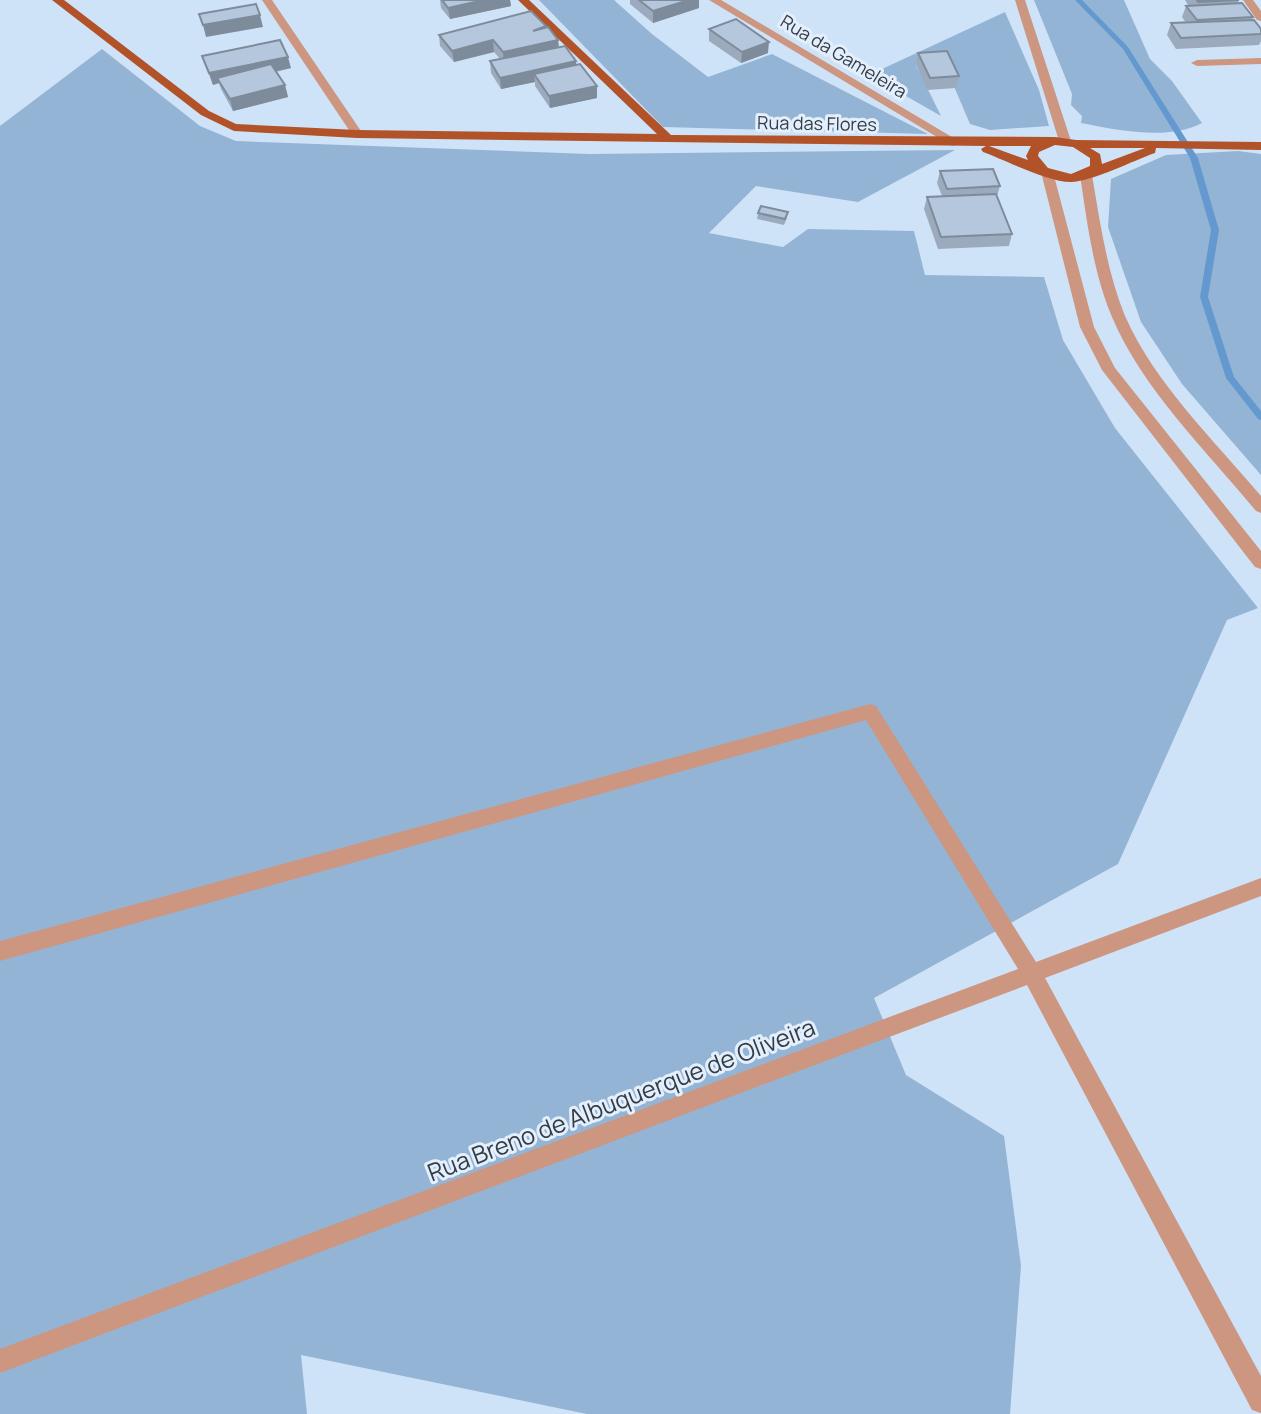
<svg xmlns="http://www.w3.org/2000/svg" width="1261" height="1414" font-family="Manrope,sans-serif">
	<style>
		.green { fill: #94b4d6 }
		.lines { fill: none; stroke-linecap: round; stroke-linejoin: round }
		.stream { fill: #6499d0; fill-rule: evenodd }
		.minor { fill: #cc9681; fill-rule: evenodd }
		.major { fill: #b25228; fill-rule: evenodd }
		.wall { fill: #9babbd }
		.shaded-wall { fill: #7e8b9a }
		.building { fill: #b4c7dc; stroke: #7e8b9a; stroke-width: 2 }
		.labels { text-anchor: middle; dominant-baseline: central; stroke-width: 6; stroke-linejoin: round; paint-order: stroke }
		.far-street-label { font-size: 18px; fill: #343c45; stroke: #e3effc }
		.near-street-label { font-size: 24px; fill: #343c45; stroke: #e3effc }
	</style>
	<rect width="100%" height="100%" fill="#cfe3f8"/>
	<path class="green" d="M539 0H614L652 34 708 77 772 54 928 134 663 127Z
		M1034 0H1124L1150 59 1172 81 1202 123C1169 141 1116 130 1081 123L1082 116 1071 105 1072 94Z
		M1005 12 1039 90 1049 126 990 130 970 124 944 63 916 65 941 116 869 75Z
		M102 49 200 126 236 141 589 154 955 150 858 202 756 186 709 233 783 247 808 229 914 231 925 275 1044 277 1063 340 1115 428 1258 608 1227 620 1118 864 874 998 906 1075 1004 1136 1021 1266 1010 1414H587L301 1355 307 1414H0V126Z
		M1238 151 1261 154V475L1182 384 1141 322 1108 227 1111 179 1166 155Z"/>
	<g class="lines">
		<path class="stream" d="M1075 0H1082L1128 47 1198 158 1219 230 1208 297 1234 377 1261 411V420L1258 419 1226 378 1200 297 1211 230 1190 158 1123 49Z"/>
		<path class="minor" d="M262 0H272L363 134 361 136H353Z
			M709 0H721L962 143 952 146Z
			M1015 0H1025L1071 141 1069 144 1059 141Z
			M1243 0H1253L1261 11V21L1257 20Z
			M1261 58V64L1197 66 1191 63 1197 60Z
			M1047 168 1053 172 1094 327 1115 368 1261 551V569L1255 567 1102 370 1080 327 1041 172Z
			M1086 171 1092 175C1100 222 1107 272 1125 316 1155 384 1214 440 1261 496V513L1256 511C1206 450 1143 390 1112 317 1093 272 1087 222 1080 175Z
			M870 704 876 706 1036 962 1261 878V896L1045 978 1261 1376V1413L1252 1410 1027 985 0 1373V1349L1018 969 866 720 0 961V941Z"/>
		<path class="major" d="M52 0H64L209 111 236 124 357 130 657 134 518 0H529L671 135 1055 137 1076 140 1261 142V150L1156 148 1155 153C1132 161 1096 180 1072 182 1050 183 1005 160 983 152L981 149 986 146 357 138 234 131 201 115ZM1055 145 1073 147 1090 158V166L1071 174 1048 168 1038 156 1039 152ZM989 146H1031L1026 156 1028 160ZM1090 148H1145L1102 164 1100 154Z"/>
	</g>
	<path class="wall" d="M440 0H510L511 6 450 19 441 8Z
		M630 0H699V8L653 23 630 4Z
		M1185 0H1239L1238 3 1253 17 1252 20 1261 29V41L1259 45 1176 49 1167 35 1171 23H1186L1182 17 1186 6 1188 5Z
		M546 26V28L558 40 559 47 597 86V98L550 108 535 86V82L501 89 491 73 490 61 500 59 494 52 454 62 440 46 439 35Z
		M709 29 768 53 741 63 709 41Z
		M918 53 959 76 956 88 927 90 916 64Z
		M202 56 291 68 276 72 285 85 288 97 233 111 221 89 219 83 213 85Z
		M940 171 1000 186 997 196 1012 234 1009 246 938 249 924 209 927 197 942 196 937 183Z
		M758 213 787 218 784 225 757 219Z"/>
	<path class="shaded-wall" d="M484 0H510L511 6 450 19 448 8Z
		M689 0H699V8L653 23V11Z
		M260 15 263 27 206 37 203 25Z
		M493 40 494 52 454 62 452 51Z
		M558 40 559 51 504 64 503 52Z
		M769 42 768 53 741 63 742 52Z
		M288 57 291 68 220 83 217 78 219 83 213 85 209 73Z
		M576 61 577 73 534 74 535 82 501 89 500 78Z
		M285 85 288 97 233 111 230 99Z
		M597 86V98L550 108 549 96Z"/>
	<path class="building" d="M442 0H484L448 8Z
		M639 0H689L653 11Z
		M1197 0H1239L1198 2Z
		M1242 3 1253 17 1197 20 1186 6Z
		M256 4 260 15 203 25 199 14Z
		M531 11 546 26 533 31 548 27 558 40 503 52 493 40 452 51 439 35Z
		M736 19 769 42 742 52 709 29Z
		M1254 20 1261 29V34L1181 38 1171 23Z
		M280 40 288 57 209 73 202 56Z
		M565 46 576 61 500 78 490 61Z
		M947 51 959 76 930 78 918 53Z
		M271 64 285 85 230 99 217 78Z
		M580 64 597 86 549 96 534 74Z
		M993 169 1000 186 947 189 940 171Z
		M996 194 1012 234 941 237 927 197Z
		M761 206 788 212 785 219 758 213Z"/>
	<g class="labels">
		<g class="far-street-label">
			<text transform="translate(844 56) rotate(31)">Rua da Gameleira</text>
			<text transform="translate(817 123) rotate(1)">Rua das Flores</text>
		</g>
		<g class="near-street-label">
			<text transform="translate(621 1099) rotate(-21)">Rua Breno de Albuquerque de Oliveira</text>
		</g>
	</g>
</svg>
